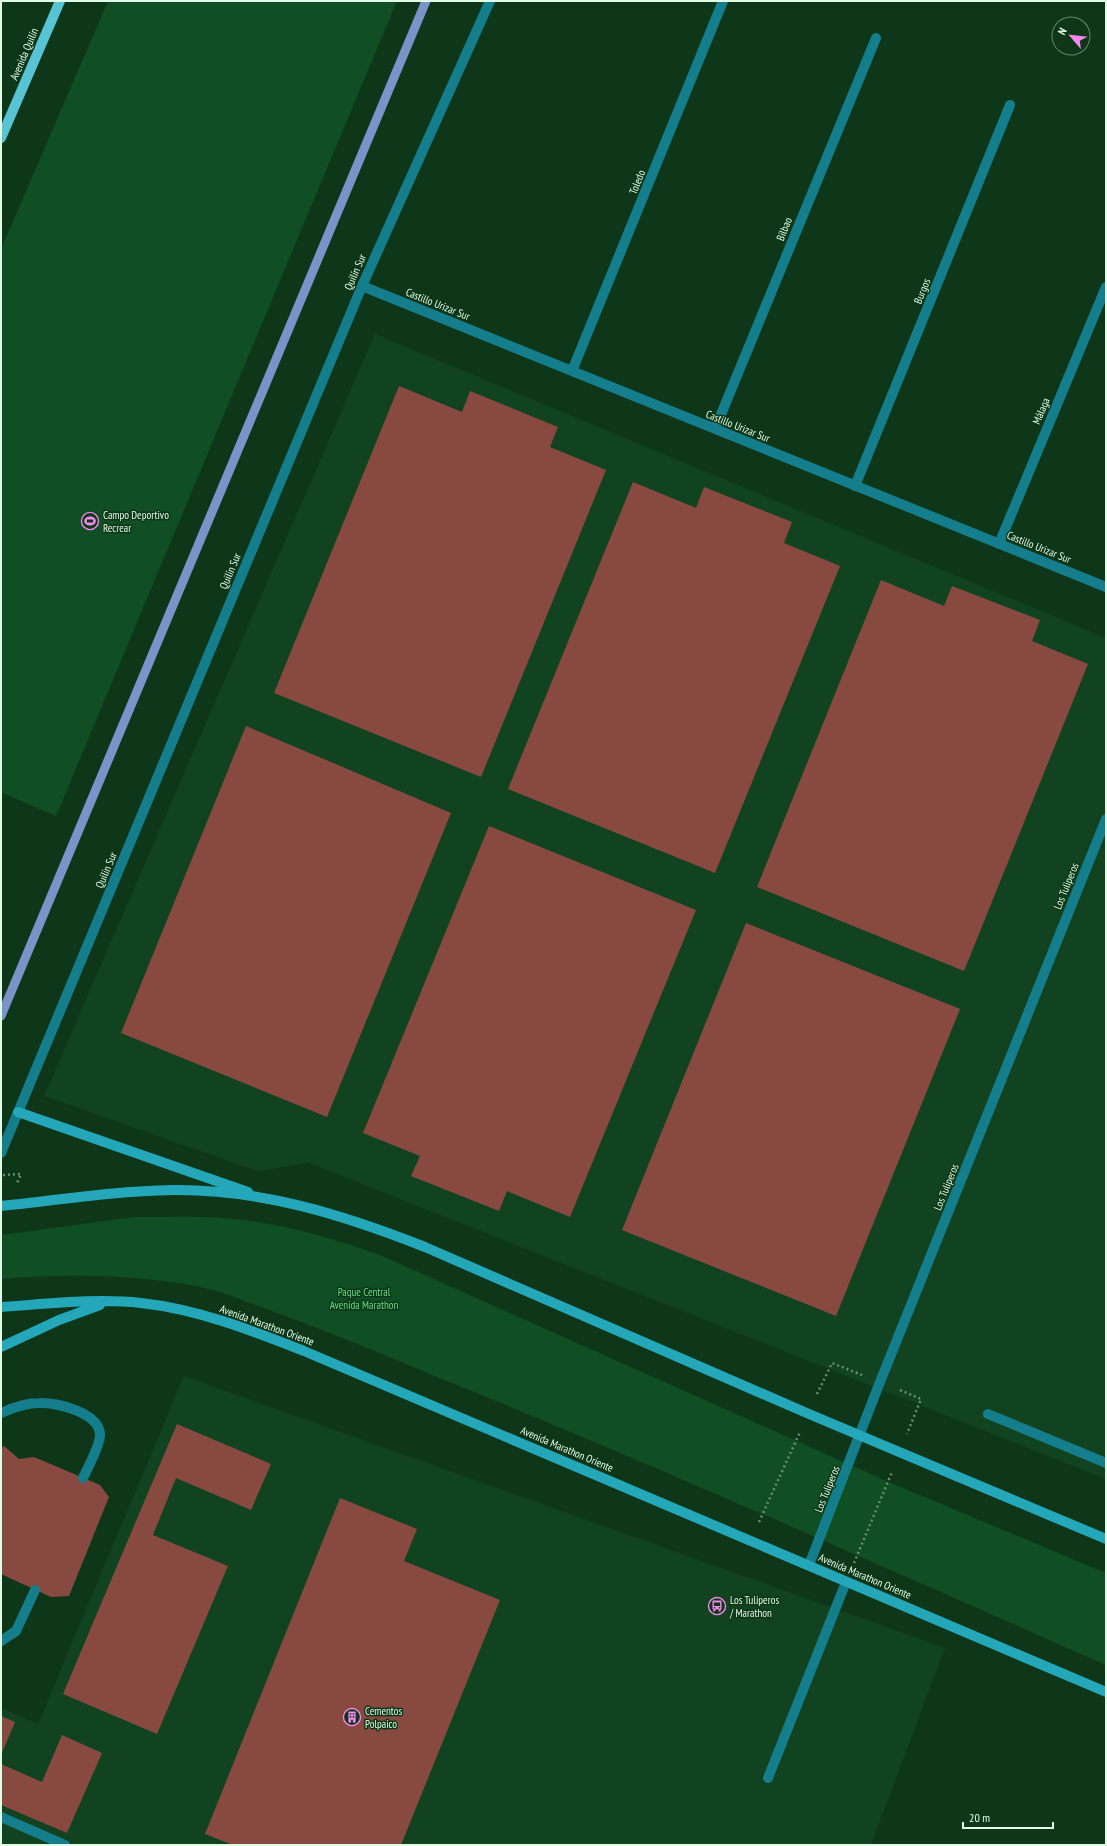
<svg xmlns="http://www.w3.org/2000/svg" width="1107" height="1846" font-family="'PT Sans Narrow',sans-serif">
	<style>
		.built { fill: #124321 }
		.green { fill: #104e24 }
		.lines { fill: none; stroke-linecap: round; stroke-linejoin: round }
		.stream { stroke: #7a93c9; stroke-width: 9 }
		.building { fill: #884940 }
		.path { stroke: #6a8d72; stroke-width: 2.5; stroke-dasharray: 2 3; stroke-linecap: butt }
		.lane { stroke: #157e8d; stroke-width: 10 }
		.street { stroke: #157e8d; stroke-width: 10 }
		.secondary { stroke: #24a7b9; stroke-width: 10 }
		.primary { stroke: #57c3d5; stroke-width: 10 }
		.labels { text-anchor: middle; dominant-baseline: central; stroke-width: 3; stroke-linejoin: round; paint-order: stroke }
		.street-label { font-size: 11px; fill: #e1fde5; stroke: #0e371a }
		.poi-label { font-size: 11px; fill: #e1fde5; stroke: #0e371a; text-anchor: start }
		.park-label { font-size: 11px; fill: #63de83; stroke: #0e371a }
	</style>
	<rect width="100%" height="100%" fill="#0e371a"/>
	<path class="built" d="M375 334 1106 638V1479L309 1163 257 1171 44 1096Z
		M184 1376 945 1648 871 1845H1V1708L38 1724Z"/>
	<path class="green" d="M108 1H397L56 816 1 792V249Z
		M134 1217C175 1217 216 1215 256 1222 299 1228 339 1241 380 1255L884 1480 1106 1573V1665C891 1570 675 1474 457 1385 395 1360 333 1333 269 1310 244 1301 217 1289 190 1285 128 1274 64 1274 1 1279V1235Z"/>
	<g class="lines">
		<path class="stream" d="M1 1016 426 1"/>
	</g>
	<path class="building" d="M399 386 462 412 470 391 558 427 550 447 606 470 481 777 274 693Z
		M633 482 696 508 704 487 792 522 784 543 840 566 715 873 508 789Z
		M881 580 944 606 952 586 1040 620 1032 641 1088 664 964 971 757 887Z
		M246 726 451 813 327 1117 121 1033Z
		M489 826 696 910 570 1217 507 1191 499 1211 411 1176 420 1156 363 1133Z
		M746 923 960 1009 836 1316 622 1230Z
		M177 1424 271 1464 251 1510 176 1478 153 1535 228 1566 157 1734 63 1694Z
		M4 1446 19 1459 34 1457 100 1485 109 1497 69 1596 51 1597 1 1574V1449Z
		M340 1498 417 1529 404 1561 500 1600 401 1845H233L205 1834Z
		M1 1716 15 1722 1 1755Z
		M62 1735 102 1753 67 1833 1 1805V1764L42 1782Z"/>
	<g class="lines">
		<path class="path" d="M3 1175 21 1174 17 1183
			M900 1390 921 1399 907 1434
			M817 1394 832 1363 862 1375
			M759 1522 800 1432
			M854 1563 892 1472"/>
		<path class="lane" d="M1 1413C12 1408 27 1403 39 1403 57 1402 100 1413 100 1435 100 1446 88 1467 83 1478
			M988 1414 1106 1463
			M1 1641 16 1631 35 1590
			M768 1778 846 1582
			M1 1817 65 1845"/>
		<path class="street" d="M362 286 1106 587
			M572 371 723 1
			M715 429 876 38
			M855 486 1010 105
			M999 544 1106 287
			M1 1153 362 286 490 1
			M809 1565 880 1382 1106 819"/>
		<path class="secondary" d="M18 1112 248 1192
			M1 1206C58 1200 115 1191 173 1190 261 1189 344 1215 425 1247L809 1414 1106 1539
			M1 1307C47 1304 95 1298 141 1303 197 1309 251 1330 304 1351L1106 1692
			M1 1347 59 1320 100 1305"/>
		<path class="primary" d="M1 138 60 1"/>
	</g>
	<defs>
		<g id="stadium-ring" transform="scale(0.9)"><circle r="9.5" fill="#0e371a" stroke="#f589ee" stroke-width="1.5"/><path d="M0-5a6.5 5 0 1 0 0 10a6.5 5 0 1 0 0-10ZM-3.5-1.8h7v3.6h-7Z" fill="#f589ee"/></g>
		<g id="bus-ring" transform="scale(0.9)"><circle r="9.5" fill="#0e371a" stroke="#f589ee" stroke-width="1.5"/><path d="M-5-6H5V4H4V6H2V4H-2V6H-4V4H-5ZM-3.5-4V0h7V-4ZM-3.5 1.2v1.5H-2V1.2ZM2 1.2v1.5H3.5V1.2Z" fill="#f589ee"/></g>
		<g id="building-ring" transform="scale(0.9)"><circle r="9.5" fill="#0e371a" stroke="#f589ee" stroke-width="1.5"/><path d="M-4-6H4V6H1V3H-1V6H-4ZM-2.5-4.3h1.7v1.8h-1.7ZM.8-4.3h1.7v1.8H.8ZM-2.5-1h1.7V.8h-1.7ZM.8-1h1.7V.8H.8Z" fill="#f589ee"/></g>
	</defs>
	<g fill-rule="evenodd">
		<use href="#stadium-ring" x="90" y="521"/>
		<use href="#bus-ring" x="717" y="1606"/>
		<use href="#building-ring" x="352" y="1717"/>
	</g>
	<g class="labels">
		<g class="street-label">
			<text transform="translate(24 54) rotate(-67)">Avenida Quilín</text>
			<text transform="translate(637 182) rotate(-68)">Toledo</text>
			<text transform="translate(784 229) rotate(-68)">Bilbao</text>
			<text transform="translate(355 272) rotate(-66)">Quilín Sur</text>
			<text transform="translate(922 291) rotate(-68)">Burgos</text>
			<text transform="translate(438 304) rotate(22)">Castillo Urizar Sur</text>
			<text transform="translate(1041 411) rotate(-67)">Málaga</text>
			<text transform="translate(738 426) rotate(22)">Castillo Urizar Sur</text>
			<text transform="translate(1039 547) rotate(22)">Castillo Urizar Sur</text>
			<text transform="translate(230 571) rotate(-67)">Quilín Sur</text>
			<text transform="translate(106 870) rotate(-67)">Quilín Sur</text>
			<text transform="translate(1066 886) rotate(-68)">Los Tuliperos</text>
			<text transform="translate(946 1187) rotate(-68)">Los Tuliperos</text>
			<text transform="translate(267 1325) rotate(20)">Avenida Marathon Oriente</text>
			<text transform="translate(567 1449) rotate(23)">Avenida Marathon Oriente</text>
			<text transform="translate(827 1489) rotate(-68)">Los Tuliperos</text>
			<text transform="translate(865 1576) rotate(23)">Avenida Marathon Oriente</text>
		</g>
		<g class="poi-label">
			<text x="103" y="515">Campo Deportivo<tspan x="103" dy="13">Recrear</tspan></text>
			<text x="730" y="1600">Los Tuliperos<tspan x="730" dy="13">/ Marathon</tspan></text>
			<text x="365" y="1711">Cementos<tspan x="365" dy="13">Polpaico</tspan></text>
		</g>
		<g class="park-label">
			<text x="364" y="1292">Paque Central<tspan x="364" dy="13">Avenida Marathon</tspan></text>
		</g>
	</g>
	<rect width="1107" height="1846" fill="none" stroke="#e1fde5" stroke-width="4"/>
	<g transform="translate(1071 36) rotate(298)"><circle r="19" fill="#0e371a" stroke="#62866b"/>
	<path d="M0-3L7 15L0 10L-7 15Z" fill="#f589ee"/>
	<text y="-6" font-size="11" font-weight="bold" text-anchor="middle" fill="#e1fde5">N</text>
	</g>
	<path d="M963 1822v6h90v-6" fill="none" stroke="#e1fde5" stroke-width="2"/>
	<text x="969" y="1822" font-size="12" fill="#e1fde5" stroke="#0e371a" stroke-width="3" paint-order="stroke">20 m</text>
</svg>
